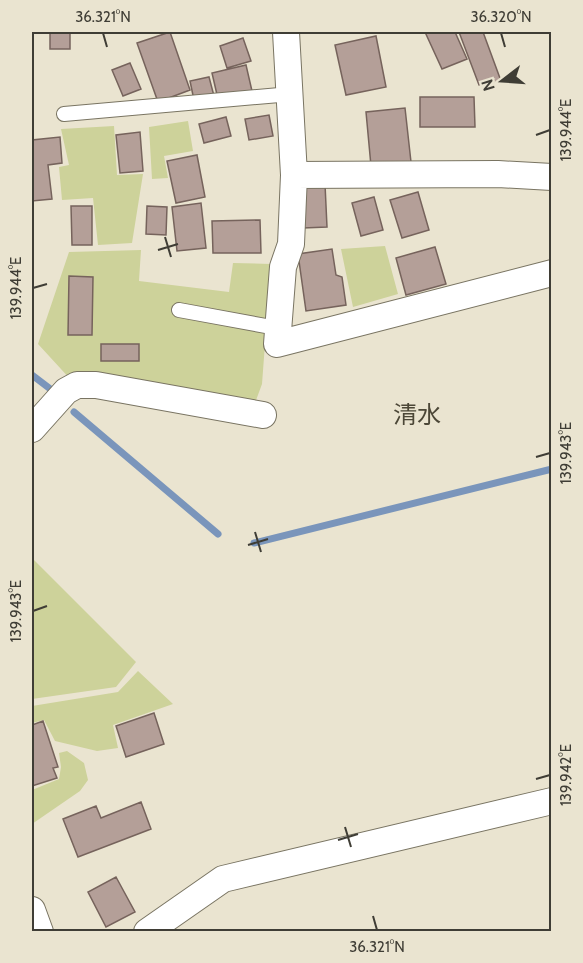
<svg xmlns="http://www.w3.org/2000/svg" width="583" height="963" font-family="Cabin,'Noto Sans JP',sans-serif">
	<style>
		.green { fill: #cdd29a }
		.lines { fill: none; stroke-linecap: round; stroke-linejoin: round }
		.stream { stroke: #7a95bb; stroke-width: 7 }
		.building { fill: #b49f98; stroke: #76635c; stroke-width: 1.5 }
		.service-casing { stroke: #797462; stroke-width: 16 }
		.minor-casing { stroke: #797462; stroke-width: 28 }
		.service { stroke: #fff; stroke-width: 14 }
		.minor { stroke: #fff; stroke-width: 26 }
		.ticks { fill: none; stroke: #3f3d35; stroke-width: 2 }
		.labels { text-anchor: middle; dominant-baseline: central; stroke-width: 4.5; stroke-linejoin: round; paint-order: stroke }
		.neighbourhood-label { font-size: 24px; fill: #4c4737; stroke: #eae4d0 }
		.neatline { fill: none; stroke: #3f3d35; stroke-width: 2 }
		.ticks-label { font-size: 15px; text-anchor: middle; fill: #3f3d35 }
	</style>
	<rect width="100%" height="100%" fill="#eae4d0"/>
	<path class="green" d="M188 121 193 151 164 156 168 178 152 179 149 127Z
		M114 126 117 175 143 174 132 243 98 245 93 198 62 200 59 167 69 165 61 129Z
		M385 246 398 294 353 307 341 249Z
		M141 250 139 281 229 292 233 263 271 264 262 384 255 403 72 381 38 344 69 252Z
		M32 558 136 662 116 687 32 699Z
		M138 671 173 704 113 725 118 748 97 751 55 741 44 720 32 723V706L118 692Z
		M67 751 84 763 88 780 80 791 32 824V790L59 779 61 767 59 753Z"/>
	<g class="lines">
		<path class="stream" d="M32 375 53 391
			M74 412 218 534
			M254 543 552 469"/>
	</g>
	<path class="building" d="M50 32H70V49H50Z
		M170 32 190 90 158 102 137 43Z
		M425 32H455L467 59 442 69Z
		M459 32H483L501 81 479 85Z
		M376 36 386 87 346 95 335 45Z
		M243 38 251 61 227 68 220 46Z
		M130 63 141 89 123 96 112 70Z
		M246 65 252 91 218 99 212 73Z
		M209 77 214 96 194 100 190 81Z
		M420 97H474L475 127H420Z
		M405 108 411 162 371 166 366 112Z
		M269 115 273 136 249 140 245 119Z
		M226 117 231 136 204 143 199 124Z
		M140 132 143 171 120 173 116 135Z
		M60 137 62 163 48 165 52 199 32 201V140Z
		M197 155 205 197 176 203 167 161Z
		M325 184 327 227 303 228 301 185Z
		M418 192 429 230 402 238 390 200Z
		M374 197 383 230 361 236 352 203Z
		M201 203 206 248 177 251 172 207Z
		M71 206H92V245H72Z
		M147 206 167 207 166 235 146 234Z
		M260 220 261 253H213L212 221Z
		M435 247 446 284 406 295 396 258Z
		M332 249 336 275 342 277 346 305 306 311 298 254Z
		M69 276 93 277 92 335H68Z
		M101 344H139V361H101Z
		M154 713 164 744 126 757 116 726Z
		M43 721 58 767 53 768 57 778 32 786V725Z
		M141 802 151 829 78 857 63 819 96 806 101 818Z
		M116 877 135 912 106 927 88 892Z"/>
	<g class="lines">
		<g class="service-casing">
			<path id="service" d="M64 114 291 94
				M179 310 277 328"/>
		</g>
		<g class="minor-casing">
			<path id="minor" d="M286 32 294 175 291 244 283 267 277 344 552 273
				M294 175 498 174 552 177
				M32 429 66 391 77 385H96L263 415
				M32 910 40 932
				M147 932 223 879 552 801"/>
		</g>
		<use href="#service" class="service"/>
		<use href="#minor" class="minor"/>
	</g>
	<path class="ticks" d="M103 33 107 47M501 33 505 47M536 135 550 130M165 237 171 257M158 250 178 244M33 288 47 284M536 457 550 453M255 532 261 552M248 545 268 539M33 611 47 606M536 779 550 775M345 827 351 847M338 840 358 834M373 916 377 930"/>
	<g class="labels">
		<g class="neighbourhood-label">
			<text x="417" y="414">清水</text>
		</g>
	</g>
	<rect width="583" height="963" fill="none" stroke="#eae4d0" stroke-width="66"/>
	<g transform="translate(502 81) rotate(253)" stroke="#eae4d0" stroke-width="4.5" paint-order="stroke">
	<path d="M0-4.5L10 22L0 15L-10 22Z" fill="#3f3d35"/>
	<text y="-9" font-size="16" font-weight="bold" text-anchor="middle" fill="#3f3d35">N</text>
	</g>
	<rect x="33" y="33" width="517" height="897" class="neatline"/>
	<g class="ticks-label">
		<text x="103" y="22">36.321°N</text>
		<text x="501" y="22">36.320°N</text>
		<text transform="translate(566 130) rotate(-90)" y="5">139.944°E</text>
		<text transform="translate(16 288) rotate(-90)" y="5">139.944°E</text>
		<text transform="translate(566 453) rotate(-90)" y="5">139.943°E</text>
		<text transform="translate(16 611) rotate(-90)" y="5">139.943°E</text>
		<text transform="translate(566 775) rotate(-90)" y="5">139.942°E</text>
		<text x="377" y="952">36.321°N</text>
	</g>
</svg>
